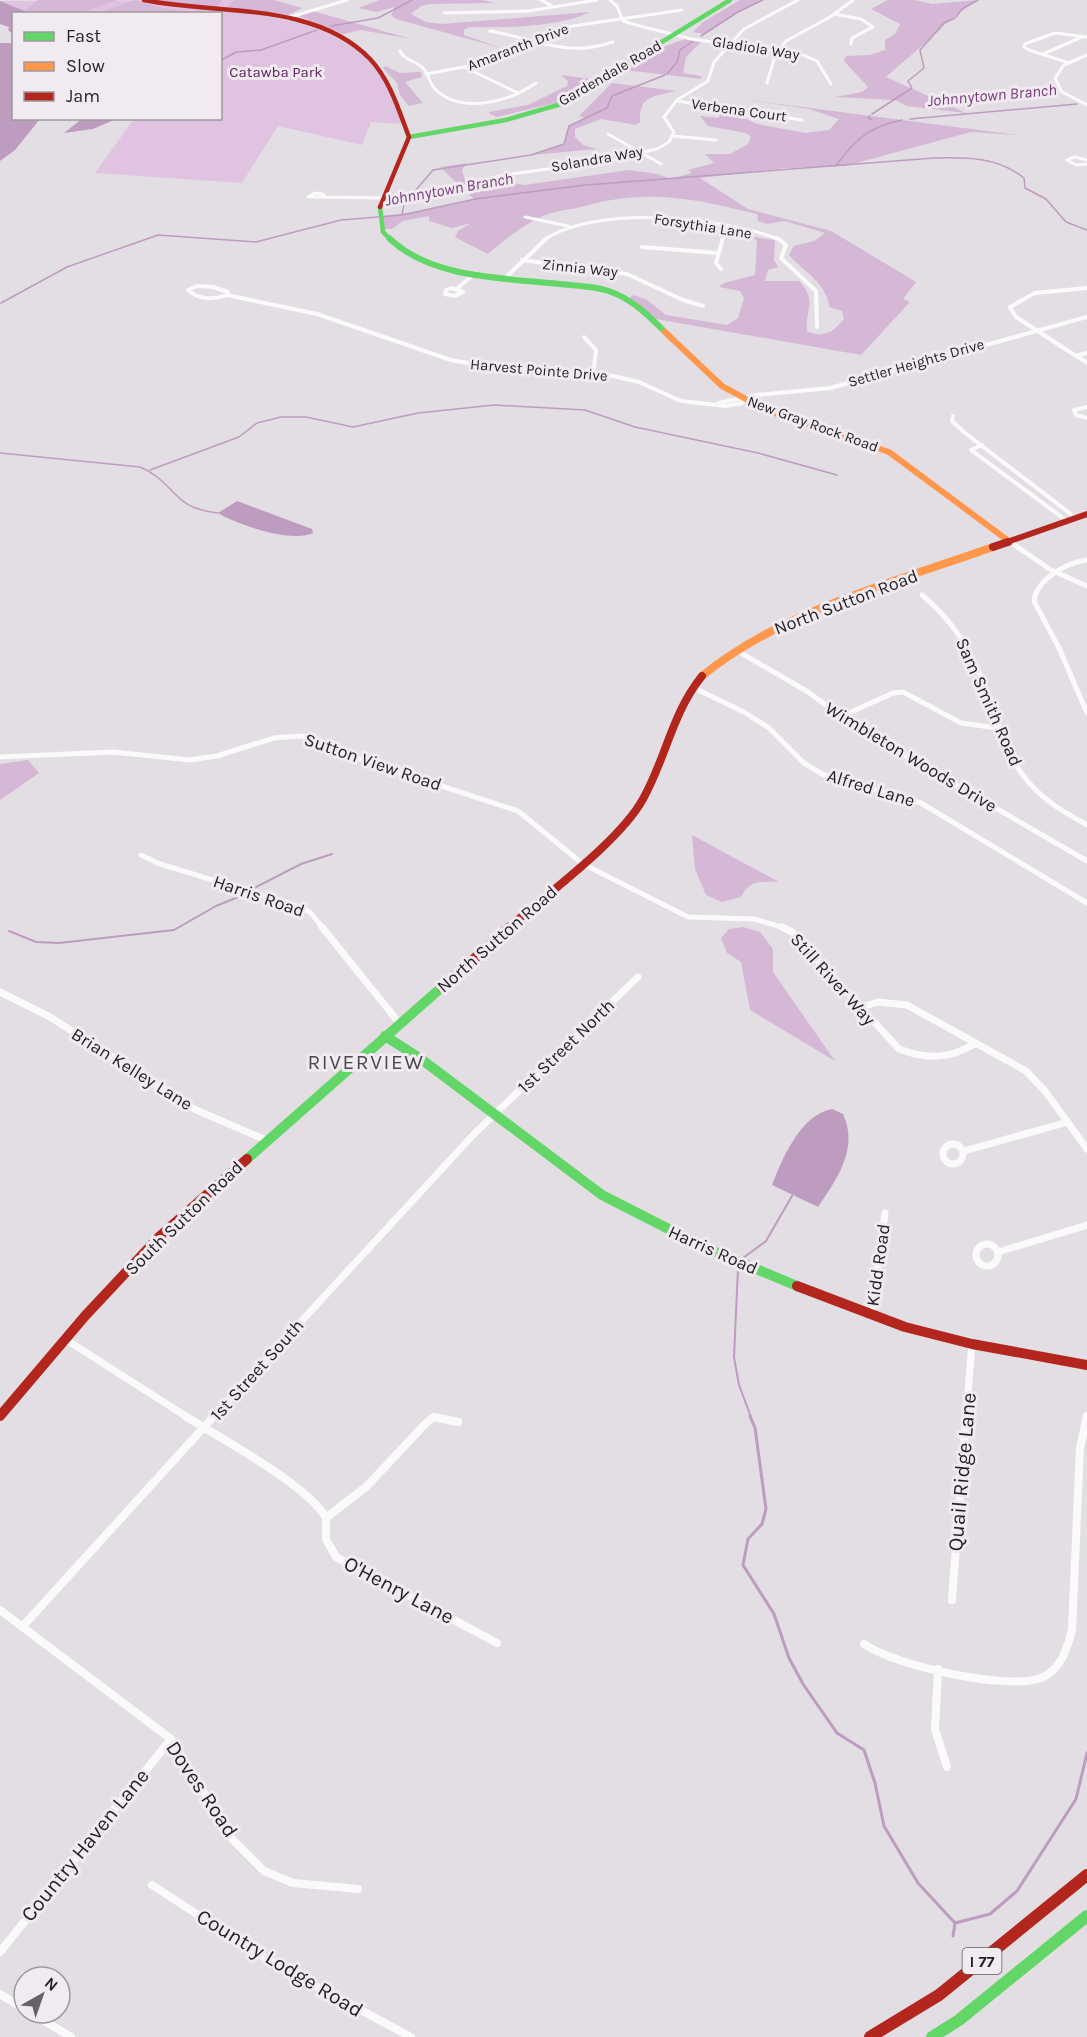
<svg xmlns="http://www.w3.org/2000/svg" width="1087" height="2037" font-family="Karla,sans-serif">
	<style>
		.green { fill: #e0c3e1 }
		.forest { fill: #d4b8d5 }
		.water { fill: #bd9cbf }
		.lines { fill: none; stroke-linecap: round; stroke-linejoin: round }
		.stream-far2 { stroke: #bd9cbf; stroke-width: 1.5 }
		.stream-far1 { stroke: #bd9cbf; stroke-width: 2 }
		.stream { stroke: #bd9cbf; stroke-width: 3 }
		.street-far4 { stroke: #fbfafb; stroke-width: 3 }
		.street-far3 { stroke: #fbfafb; stroke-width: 4 }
		.street-far2 { stroke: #fbfafb; stroke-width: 5 }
		.street-far1 { stroke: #fbfafb; stroke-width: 7 }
		.street { stroke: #fbfafb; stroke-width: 8 }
		.fast-far3 { stroke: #63d668; stroke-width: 4.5 }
		.fast-far2 { stroke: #63d668; stroke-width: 6 }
		.fast-far1 { stroke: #63d668; stroke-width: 10 }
		.fast { stroke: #63d668; stroke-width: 12 }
		.slow-far1 { stroke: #ff974d; stroke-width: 6 }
		.slow { stroke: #ff974d; stroke-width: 8 }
		.jam-far4 { stroke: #b3261e; stroke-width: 4.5 }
		.jam-far3 { stroke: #b3261e; stroke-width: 6 }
		.jam-far2 { stroke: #b3261e; stroke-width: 8 }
		.jam-far1 { stroke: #b3261e; stroke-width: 10 }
		.jam { stroke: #b3261e; stroke-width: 12 }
		.labels { text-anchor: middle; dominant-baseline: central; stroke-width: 6; stroke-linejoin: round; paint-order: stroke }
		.far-street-label { font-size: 15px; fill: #211f21; stroke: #f1eaf1 }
		.far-park-label { font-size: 15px; fill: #5b225e; stroke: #f1eaf1 }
		.far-water-label { font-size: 16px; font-style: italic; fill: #743a78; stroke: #f1eaf1 }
		.shield { fill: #f1eaf1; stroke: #5f5c5f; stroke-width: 1.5 }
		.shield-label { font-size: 16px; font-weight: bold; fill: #211f21 }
		.street-label { font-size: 18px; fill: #211f21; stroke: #f1eaf1 }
		.quarter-label { font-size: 21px; letter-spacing: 1.5px; fill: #4e484e; stroke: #f1eaf1 }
		.near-street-label { font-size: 21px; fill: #211f21; stroke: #f1eaf1 }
	</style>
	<rect width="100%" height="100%" fill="#e3dee3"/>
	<path class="green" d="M248 0 246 13C324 24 378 42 404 124L371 122 362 145 278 126 242 183 95 173 134 119 220 118V14L30 13 0 1Z"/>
	<path class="forest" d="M38 0H117L80 13H32L26 9Z
		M135 0 162 8 204 13 95 14Z
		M149 0H222L214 10 209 11Z
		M234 0H274L302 8 288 15H273L224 10Z
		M380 0H482L495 3 430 4 421 6 411 14 426 22 442 24 590 12C560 27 503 28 469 27L464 30V35L501 48 396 19 391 15 395 7 376 12 358 8Z
		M740 0H763L738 12 704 34 693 32 703 22Z
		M888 0H915L932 4 978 0C971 4 943 24 940 30L886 77 966 113 907 106 895 100 835 97 862 92 868 87 844 61 846 56 870 55 885 50V40L895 34 900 24 871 9Z
		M313 11 411 39 361 30 343 34 299 16Z
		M685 39 701 42 686 57 683 73 701 76V79L625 70 666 46Z
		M385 66 400 73 421 72 422 77 405 82 423 103 409 106 400 95 397 83 383 68Z
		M561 75 590 79 555 103 497 117 490 114 489 112 528 105 567 86 568 81Z
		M612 83 676 91C658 96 638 94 640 122L636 125 601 119 575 129V137L583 145 597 149 531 155 564 144 569 126 584 118 579 116Z
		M741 99 1017 135 971 132 845 166 785 168 700 178 748 209 831 231 916 282 903 299 910 302 861 355 656 319 629 298 634 295 647 300 666 315 727 325 738 318 744 298 740 291 719 287 724 283 755 275 757 242 754 237 775 240 774 260 778 267 768 270 765 281H799C818 301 805 309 807 331 823 339 833 332 844 319L842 311 829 307C828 284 803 271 789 255L794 246 814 241 825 233 785 221 767 224 758 221 757 214C697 199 647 188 585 206 571 210 554 210 541 217 523 225 503 241 488 254L455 237 458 231 471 223 452 228 429 221V216L403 221 392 229H383V216L417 212 474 199 440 167 467 163 462 170 465 180 476 189 485 191 506 182 524 185 629 170 658 174 670 179 692 173 688 170 714 163 705 154H730L748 144 751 137 746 133 708 126 700 116 719 118 721 110 731 112 757 124 805 133 829 130 839 119 809 109Z
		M28 760 39 773 0 800V764Z
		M692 835 779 882C762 882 750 879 741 897L722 902 706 895 695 869Z
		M743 927 760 932 773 949V972L835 1061 750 1010 741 962 727 953 721 938 729 929Z"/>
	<path class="water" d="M0 1 30 13 14 14 13 34 8 30 9 27 0 24Z
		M0 43H13L14 118 40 119 15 150 0 161Z
		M83 118H116V119L93 129 64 133Z
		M237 501 312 529 313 533C291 543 238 525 218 513Z
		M832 1109 843 1114C859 1148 837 1179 818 1207L772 1185C782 1159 801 1114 832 1109Z"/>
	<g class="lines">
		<path class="stream-far2" d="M956 17 962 9 978 0
			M331 26 378 18 412 0
			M701 36 738 12 763 0
			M220 61 236 52 261 50 317 30
			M667 74 677 62 680 50 693 41
			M872 114 912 88 908 81 924 68 920 50 944 23 955 18
			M870 116 868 118 872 120
			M910 119 1077 104
			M836 166C854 140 870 126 902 120
			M402 215 404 204 433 170 531 155 564 144 569 126 607 108 612 96 665 75
			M1 303 67 267 158 235 256 242 341 220 402 215 475 199 586 185 934 158C967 157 998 157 1024 178L1025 188 1046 199 1066 222 1087 230
			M0 453 140 467C176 482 170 508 218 513
			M150 470 239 437 257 423 281 417H306L353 427 418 413 494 405 585 410 635 427 758 453 837 475"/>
		<path class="stream-far1" d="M254 888 301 864 332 854
			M9 931 36 942 59 943 174 930 216 906 243 895
			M743 1258 766 1241 792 1196
			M738 1268 734 1357 739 1385 751 1417"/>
		<path class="stream" d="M750 1416 755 1428 766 1509 762 1524 748 1539 743 1565 774 1614 789 1658 803 1684 837 1733 864 1750 875 1783 884 1826 918 1883 955 1923
			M955 1923 990 1914 1017 1891 1076 1799 1087 1753
			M953 1936 955 1923"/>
		<path class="street-far4" d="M541 0 552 6
			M610 0 617 6 623 21 650 29
			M444 13 528 11 597 0
			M834 14 861 19 873 27 852 38 851 44
			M287 18 347 0
			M648 28 691 39 801 54 817 61 831 84
			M490 31C536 39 566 58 613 42
			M400 51C405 61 414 60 422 67 429 73 429 84 436 90 463 115 510 101 536 83
			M1043 54 1082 37
			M1087 55 1064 65 1055 78 1062 92 1087 105
			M1069 63 1029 50 1024 47 1025 44 1055 33 1087 37
			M466 68 518 93
			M426 74 469 66 566 27 682 10
			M767 83 775 56 786 41 830 17 853 0
			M677 101 802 120
			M608 134 661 164
			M672 136 716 140
			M1087 160 1075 157 1067 160 1076 165 1087 164
			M498 176 605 161 657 149 669 142 674 132 664 117 677 100 708 81 714 62 744 29 798 0
			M315 193 323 194 325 197H308Z
			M325 197 384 198
			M525 217 568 226
			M544 240C598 204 722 217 781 240
			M722 240 732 229"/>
		<path class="street-far3" d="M777 238 786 245 781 258 816 291 817 327
			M642 247 718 253
			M522 260 627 274 683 300 703 306
			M721 269 716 263 723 238
			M504 279 547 238
			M197 286 213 287 228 292 227 295C214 300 199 300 188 290Z
			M451 288 463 292 455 296 445 294 446 290Z
			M458 288 475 273
			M1087 288 1035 293 1010 307 1016 317 1087 363
			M227 295 317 314 451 360 500 369 613 376 639 382 681 401 726 406 742 403 744 399
			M584 337 596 350 593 375
			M1076 356 1087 353
			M718 403 757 395 830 388 1087 317
			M1087 407 1074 410 1076 415 1087 418
			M953 416 952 421 965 433 1076 518
			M982 445 971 450 1067 521
			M1010 542 1012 543"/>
		<path class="street-far2" d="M1010 542 1051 570 1087 586
			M1087 560C1066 563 1037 579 1034 601L1059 648 1087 713
			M922 595C955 622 973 654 988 694 1000 726 1008 763 1034 788 1049 804 1068 814 1087 825
			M736 650 808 692 856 727 1087 861
			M692 687 744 712 769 728 804 763 824 775 921 803 1087 903
			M840 717 893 693 903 692 961 723 998 728
			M0 757 113 752 190 760 217 756 274 738 300 736 317 739 362 760 518 811 583 864 688 917 754 919 785 928
			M141 855 160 864 292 904 310 912 323 928"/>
		<path class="street-far1" d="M322 927 400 1024
			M782 927 792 932 899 1049C928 1060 950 1059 976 1043
			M0 992 50 1017 194 1109 266 1140
			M859 1008 878 1002 907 1005 1026 1071 1045 1091 1087 1149
			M943 1154a10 10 0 1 1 20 0a10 10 0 1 1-20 0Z
			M964 1151 1068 1122
			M976 1255a11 11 0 1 1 22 0a11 11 0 1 1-22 0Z
			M998 1252 1087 1225
			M871 1315 885 1213
			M65 1339 187 1417
			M213 1417 475 1133 638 977
			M966 1417 972 1344"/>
		<path class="street" d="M185 1416C220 1438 308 1485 326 1518
			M326 1518V1539L336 1557 497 1643
			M326 1518 367 1486 426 1423 434 1417 458 1422
			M952 1600 966 1416
			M0 1610 171 1739 232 1839 264 1871 293 1883 358 1889
			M23 1626 214 1416
			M864 1644C893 1665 1007 1691 1041 1678 1061 1670 1067 1649 1072 1630L1080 1448 1087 1416
			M938 1669 935 1729 947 1767
			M152 1885 271 1962 411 2037
			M0 1952 171 1739
			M0 1994 24 2009
			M31 2013 71 2037"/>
		<path class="fast-far3" d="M409 137 506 120 561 104 730 0
			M380 207 383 232 391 240"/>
		<path class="fast-far2" d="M389 238C431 279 505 278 560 284 578 286 597 286 614 293 634 301 650 317 665 332"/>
		<path class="fast-far1" d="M385 1036 421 1059 602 1195 706 1248 797 1286
			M247 1159 442 987"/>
		<path class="fast" d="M932 2037 959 2020 1087 1916"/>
		<path class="slow-far1" d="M665 332 722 386 766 410 889 452 1010 542"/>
		<path class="slow" d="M702 676C783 610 895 582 993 547"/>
		<path class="jam-far4" d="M144 0C217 15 314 1 370 59 390 80 399 111 409 137L380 207"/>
		<path class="jam-far3" d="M1004 543 1087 514"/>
		<path class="jam-far2" d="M993 547 1008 542
			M508 928C546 895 620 841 643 799 666 758 672 713 702 676"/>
		<path class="jam-far1" d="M442 987 510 927
			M797 1286 905 1327 972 1344 1087 1365
			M0 1416 85 1316 159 1237 247 1159"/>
		<path class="jam" d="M870 2037 939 1995 1087 1875"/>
	</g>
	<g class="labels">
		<g class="far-street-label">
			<text transform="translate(518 47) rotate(-21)">Amaranth Drive</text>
			<text transform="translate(756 48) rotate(9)">Gladiola Way</text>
			<text transform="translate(610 73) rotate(-30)">Gardendale Road</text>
			<text transform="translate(739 110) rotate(8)">Verbena Court</text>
			<text transform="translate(597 159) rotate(-10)">Solandra Way</text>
			<text transform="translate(703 226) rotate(9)">Forsythia Lane</text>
			<text transform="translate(580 268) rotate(6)">Zinnia Way</text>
			<text transform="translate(916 363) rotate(-16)">Settler Heights Drive</text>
			<text transform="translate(539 370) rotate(5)">Harvest Pointe Drive</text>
			<text transform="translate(813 424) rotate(20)">New Gray Rock Road</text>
		</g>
		<g class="far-park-label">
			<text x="276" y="72">Catawba Park</text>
		</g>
		<g class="far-water-label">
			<text transform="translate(992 95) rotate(-5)">Johnnytown Branch</text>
			<text transform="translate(449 189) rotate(-10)">Johnnytown Branch</text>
		</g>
		<rect class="shield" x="962.5" y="1948" width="39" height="26" rx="4.5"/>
		<g class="shield-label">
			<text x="982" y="1961">I 77</text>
		</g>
		<g class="street-label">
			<text transform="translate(846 602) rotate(-21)">North Sutton Road</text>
			<text transform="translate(989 702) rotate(66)">Sam Smith Road</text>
			<text transform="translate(911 757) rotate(31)">Wimbleton Woods Drive</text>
			<text transform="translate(373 762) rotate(19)">Sutton View Road</text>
			<text transform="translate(871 788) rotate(17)">Alfred Lane</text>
			<text transform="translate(259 896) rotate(19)">Harris Road</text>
			<text transform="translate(497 939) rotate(-41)">North Sutton Road</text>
			<text transform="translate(833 979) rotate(48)">Still River Way</text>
			<text transform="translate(566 1046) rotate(-44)">1st Street North</text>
			<text transform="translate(132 1069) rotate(32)">Brian Kelley Lane</text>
			<text transform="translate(184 1218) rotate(-44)">South Sutton Road</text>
			<text transform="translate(713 1250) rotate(24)">Harris Road</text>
			<text transform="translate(878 1265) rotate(-82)">Kidd Road</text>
			<text transform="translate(257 1370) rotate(-48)">1st Street South</text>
		</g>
		<g class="quarter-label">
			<text x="366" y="1062">RIVERVIEW</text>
		</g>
		<g class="near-street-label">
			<text transform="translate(962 1472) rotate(-85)">Quail Ridge Lane</text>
			<text transform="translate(399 1590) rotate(28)">O'Henry Lane</text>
			<text transform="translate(202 1789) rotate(56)">Doves Road</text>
			<text transform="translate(85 1845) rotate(-51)">Country Haven Lane</text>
			<text transform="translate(280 1963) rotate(31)">Country Lodge Road</text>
		</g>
	</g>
	<rect x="12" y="12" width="210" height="108" fill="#f1eaf1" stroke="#9e999e" stroke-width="1.5"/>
	<rect x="24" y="32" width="30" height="9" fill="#63d668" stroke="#9e999e" stroke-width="1.5"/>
	<text x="66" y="42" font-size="18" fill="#211f21">Fast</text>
	<rect x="24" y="62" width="30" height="9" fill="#ff974d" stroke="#9e999e" stroke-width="1.5"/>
	<text x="66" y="72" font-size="18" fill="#211f21">Slow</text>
	<rect x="24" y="92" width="30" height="9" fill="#b3261e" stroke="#9e999e" stroke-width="1.5"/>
	<text x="66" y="102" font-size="18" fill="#211f21">Jam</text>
	<g transform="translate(42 1995) rotate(40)"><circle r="28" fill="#f1eaf1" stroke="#9e999e" stroke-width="1.5"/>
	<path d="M0-4.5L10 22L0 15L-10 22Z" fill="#656265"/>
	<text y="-9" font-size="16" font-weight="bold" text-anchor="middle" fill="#211f21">N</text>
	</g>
</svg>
